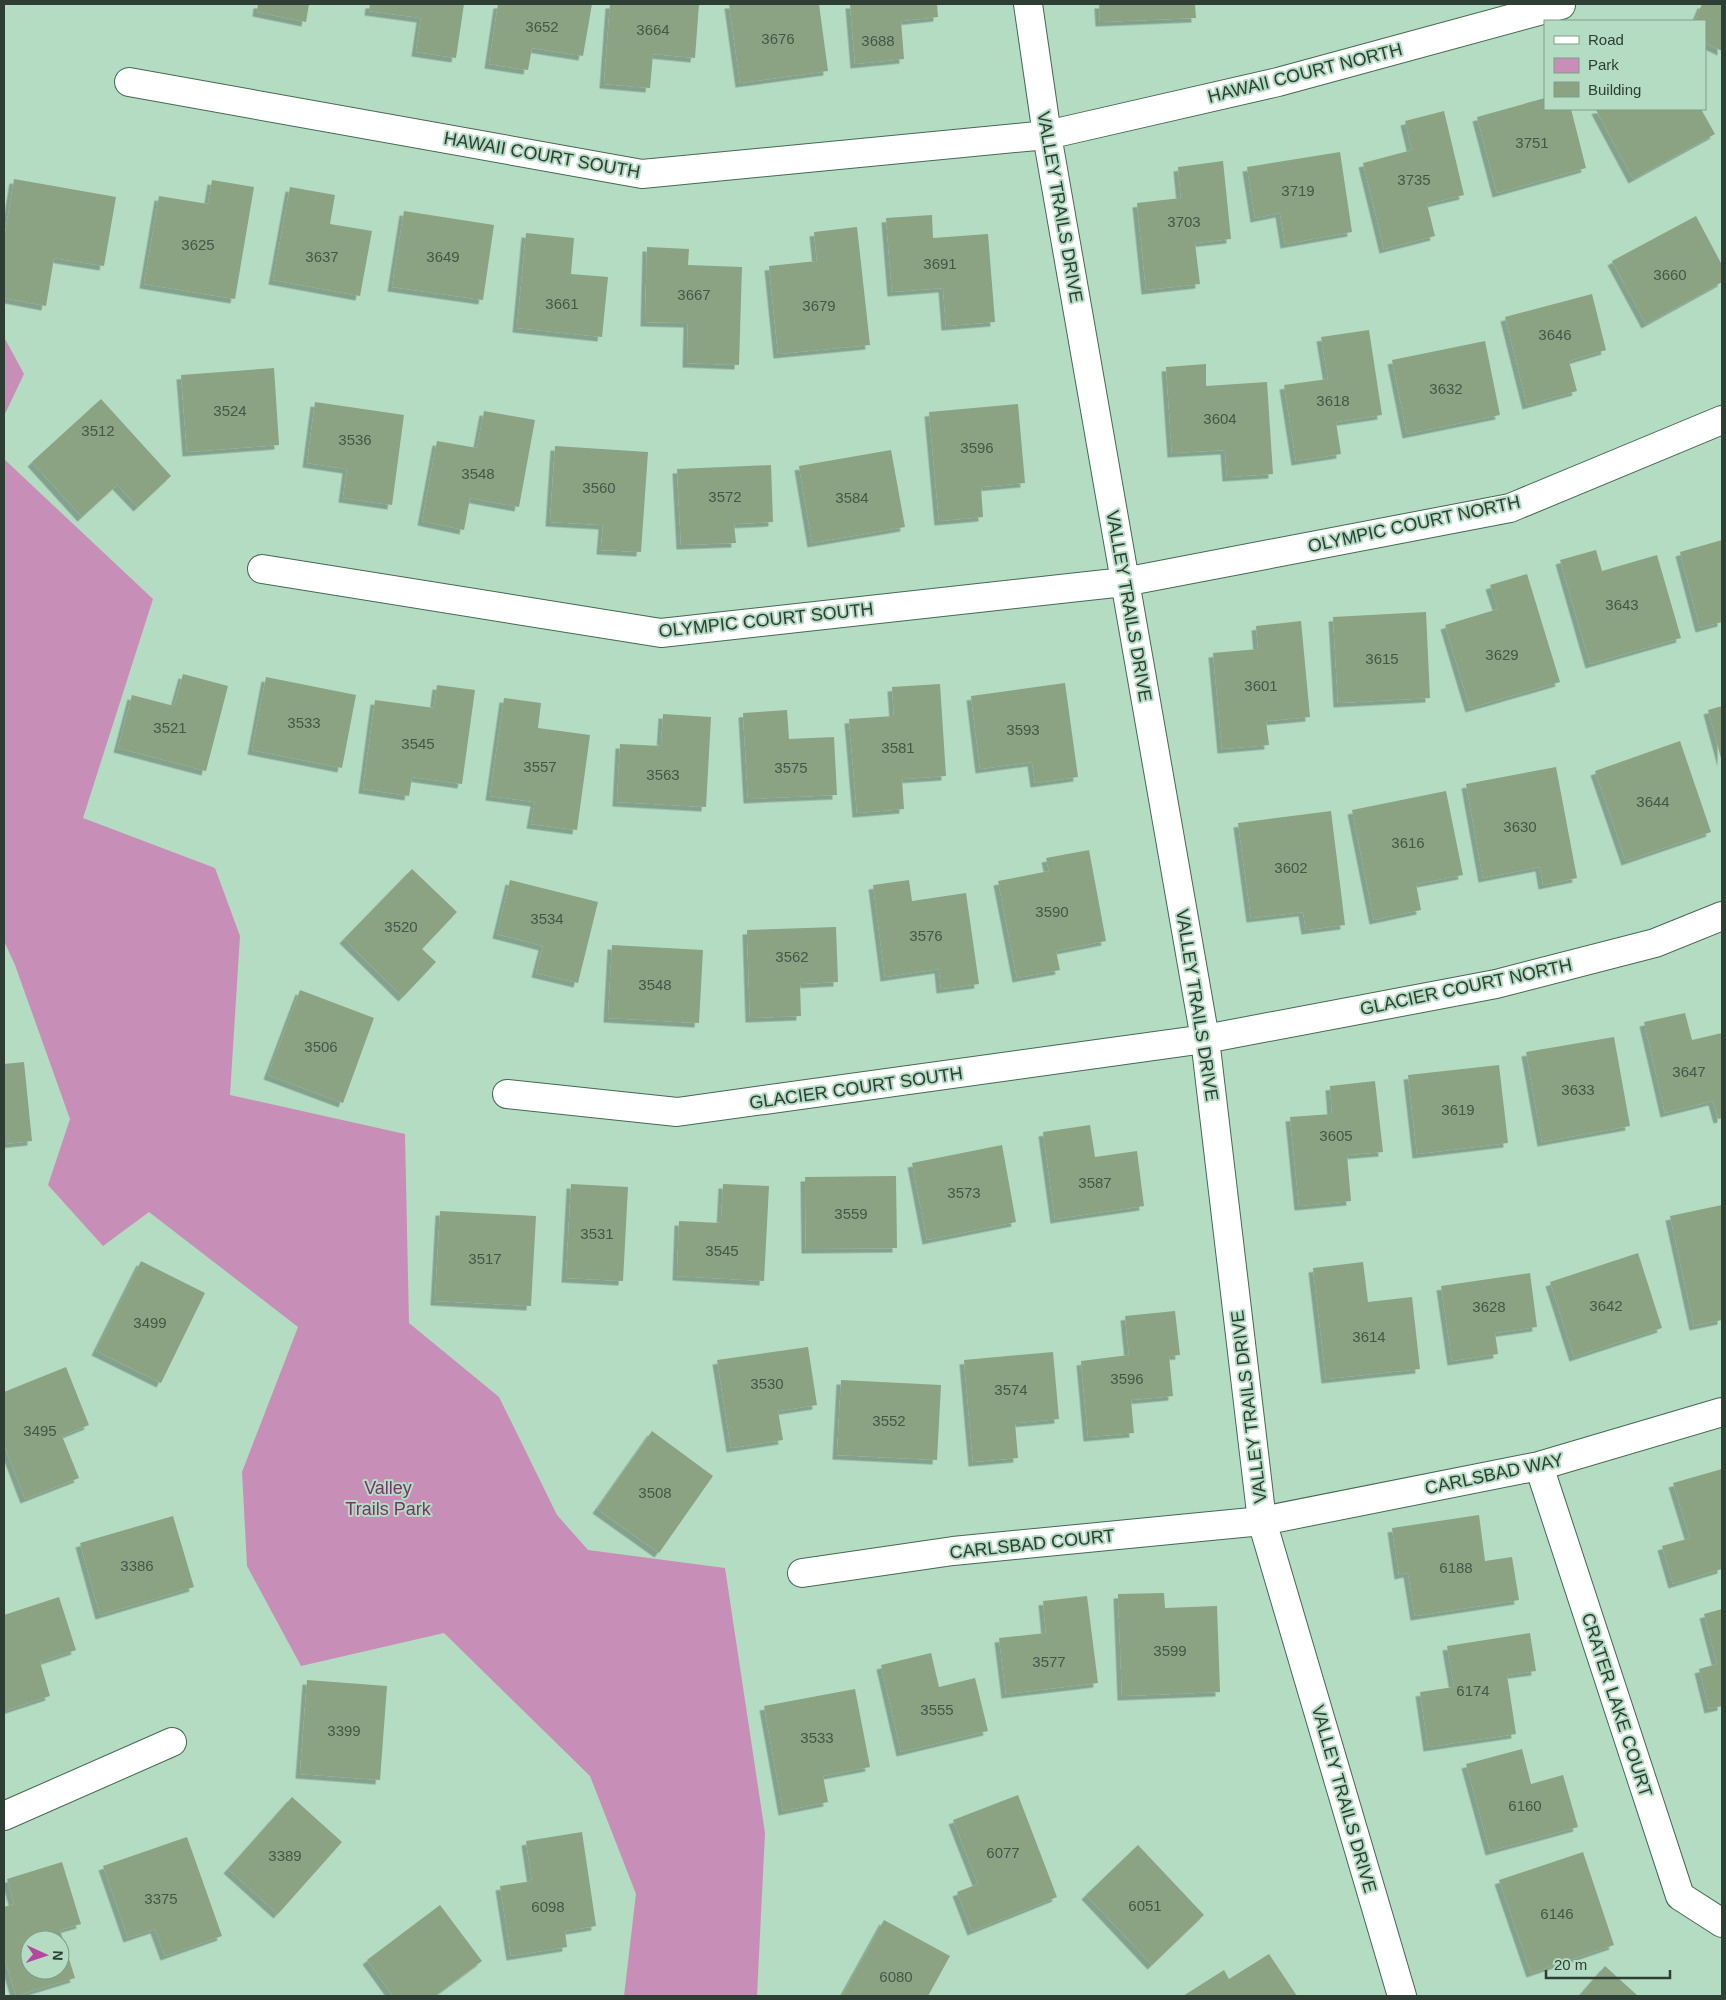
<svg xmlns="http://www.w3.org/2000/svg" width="1726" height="2000" font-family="Arial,sans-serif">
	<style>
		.green { fill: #c78fb7 }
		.building { fill: #8ba382; fill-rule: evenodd; filter: url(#shadow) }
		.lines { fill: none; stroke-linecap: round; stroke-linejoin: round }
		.minor-casing { stroke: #456953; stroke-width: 30 }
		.minor { stroke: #fff; stroke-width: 28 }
		.labels { text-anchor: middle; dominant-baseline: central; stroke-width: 4; stroke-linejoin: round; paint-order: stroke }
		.number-label { font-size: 15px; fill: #455748 }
		.street-label { font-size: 18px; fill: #2e3e34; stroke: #b4dcc2 }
		.park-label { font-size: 18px; fill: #783368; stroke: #b4dcc2 }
	</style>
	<defs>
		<filter id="shadow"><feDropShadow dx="-4.5" dy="4.5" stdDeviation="0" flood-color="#0004"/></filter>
	</defs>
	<rect width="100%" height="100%" fill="#b4dcc2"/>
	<path class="green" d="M4 337 24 374 4 416Z
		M4 459 153 599 83 818 215 868 240 936 230 1095 405 1134 409 1323 499 1397 557 1515 588 1550 725 1568 765 1833 757 1996H624L636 1894 590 1776 444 1633 301 1666 247 1566 242 1472 298 1327 149 1212 103 1246 48 1185 70 1119 15 965 4 941Z"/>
	<path class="building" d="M258 4H309L306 22 257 12Z
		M370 4H464L456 58 416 52 421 18 369 11Z
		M498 4H592L583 56 532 48 528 70 489 64Z
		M610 4H699L695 58 653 54 650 88 604 84Z
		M729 4H819L828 71 740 83Z
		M850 4H937L938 17 901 21 904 59 855 64Z
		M1099 4H1195L1196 18 1100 22Z
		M1702 4H1722V51L1705 43V21H1695Z
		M1545 98V109H1571L1586 168 1497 193 1477 117Z
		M1598 109H1701L1715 134 1633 179 1596 110Z
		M1444 111 1464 195 1427 204 1435 236 1384 249 1363 163 1412 150 1405 121Z
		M1340 152 1352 232 1285 244 1280 213 1255 218 1247 167Z
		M1223 161 1231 239 1195 243 1200 284 1146 290 1137 203 1181 198 1178 167Z
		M14 179 116 197 104 266 54 258 46 306 4 298V240Z
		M212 180 254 187 235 299 144 284 159 196 208 204Z
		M290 187 335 195 330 224 372 231 360 296 273 280Z
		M404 211 494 225 483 300 392 287Z
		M932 215 933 238 988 234 995 322 946 326 943 288 892 292 886 218Z
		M1696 216 1722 265V282L1646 324 1612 261Z
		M857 227 870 345 778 354 769 266 817 261 814 232Z
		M526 233 574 238 571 274 608 277 602 337 517 328Z
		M647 247 689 249 688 265 742 267 739 365 687 363 688 323 645 322Z
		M1592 294 1606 350 1569 361 1577 391 1527 405 1505 317Z
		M1369 330 1382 415 1336 422 1341 454 1296 461 1284 385 1328 379 1321 337Z
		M1485 341 1500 415 1407 434 1392 360Z
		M1206 364V386L1267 382 1273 474 1227 477 1225 450 1172 453 1166 367Z
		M274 368 279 445 187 452 181 375Z
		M101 399 171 476 138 507 117 485 82 517 32 462Z
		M315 402 404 415 392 505 343 498 347 469 307 463Z
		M1018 404 1025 483 981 487 983 517 939 521 929 412Z
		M484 411 535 420 519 507 470 498 464 530 422 521 437 441 477 448Z
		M555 446 648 452 641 552 601 550 603 525 550 522Z
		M891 450 905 527 812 543 799 466Z
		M771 465 773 522 734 524 736 543 681 545 677 469Z
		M1722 540V622L1700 628 1680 552Z
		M1596 550 1602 571 1657 555 1681 638 1590 664 1560 560Z
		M1527 574 1560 682 1470 708 1445 625 1498 609 1490 585Z
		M1426 612 1430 698 1338 703 1333 617Z
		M1301 621 1310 717 1266 721 1269 745 1222 749 1213 653 1258 649 1256 626Z
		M183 674 228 686 206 771 118 748 132 695 174 706Z
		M266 677 356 695 342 768 252 750Z
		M1065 683 1078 777 1035 783 1032 762 980 769 971 696Z
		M940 684 946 776 902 779 904 809 857 813 849 719 894 716 892 687Z
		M437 685 475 690 462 784 412 777 409 796 363 789 375 700 434 708Z
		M504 698 541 703 538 728 590 735 577 830 531 824 535 802 490 796Z
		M1722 706V762L1708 710Z
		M787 710 789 739 834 737 837 795 748 799 743 713Z
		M663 714 711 717 706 807 617 802 620 744 661 746Z
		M1680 741 1711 832 1626 861 1595 771Z
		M1556 767 1577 878 1543 885 1540 867 1483 878 1466 784Z
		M1446 791 1463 875 1416 884 1421 910 1374 920 1352 810Z
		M1331 811 1345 925 1306 930 1303 912 1251 918 1238 823Z
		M1089 850 1106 941 1056 951 1060 970 1017 978 998 881 1049 871 1046 858Z
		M412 869 457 912 422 949 436 962 403 997 344 939Z
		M510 880 598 902 578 983 536 973 543 946 497 934Z
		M909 880 912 901 966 893 979 984 941 989 939 969 885 977 873 885Z
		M836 927 838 982 800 984 801 1016 750 1018 747 930Z
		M612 945 703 950 699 1023 608 1018Z
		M300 990 374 1018 343 1103 268 1075Z
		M1685 1013 1692 1040 1722 1033V1118L1718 1119 1713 1101 1665 1113 1644 1022Z
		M1614 1037 1630 1126 1542 1142 1526 1052Z
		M24 1062 32 1141 4 1144V1064Z
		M1499 1065 1508 1143 1417 1154 1408 1075Z
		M1375 1081 1383 1152 1347 1155 1351 1201 1299 1206 1290 1117 1332 1114 1330 1086Z
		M1090 1125 1095 1157 1137 1151 1144 1206 1055 1219 1043 1132Z
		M1002 1145 1016 1222 927 1240 912 1163Z
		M896 1176 897 1248 806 1249 805 1177Z
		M571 1184 628 1187 623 1281 566 1278Z
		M723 1184 769 1186 764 1281 677 1276 679 1221 721 1223Z
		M1722 1205V1320L1694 1326 1670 1216Z
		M440 1211 536 1216 531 1306 435 1301Z
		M1638 1253 1662 1328 1574 1357 1550 1282Z
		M141 1261 205 1293 161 1383 96 1351Z
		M1363 1262 1368 1302 1412 1297 1420 1369 1326 1379 1313 1268Z
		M1530 1273 1537 1327 1495 1333 1498 1354 1452 1361 1441 1286Z
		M1175 1311 1180 1355 1169 1356 1173 1396 1131 1400 1134 1433 1088 1437 1081 1361 1129 1355 1125 1316Z
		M808 1347 817 1405 778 1411 783 1440 731 1448 717 1360Z
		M1053 1352 1059 1419 1015 1423 1018 1458 973 1462 964 1360Z
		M66 1367 89 1425 62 1436 79 1478 25 1499 4 1444V1392Z
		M841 1380 941 1385 937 1460 837 1455Z
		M652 1431 713 1476 659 1553 597 1509Z
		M1722 1469V1569L1673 1584 1662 1546 1690 1538 1673 1483Z
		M1479 1515 1485 1561 1512 1557 1519 1600 1415 1616 1408 1573 1399 1575 1392 1528Z
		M173 1516 194 1587 100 1615 80 1543Z
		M1164 1593 1165 1608 1217 1606 1220 1692 1122 1696 1118 1594Z
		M1087 1596 1098 1683 1006 1694 999 1638 1046 1633 1043 1601Z
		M59 1597 76 1650 40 1662 50 1696 4 1711V1615Z
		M1722 1609V1706L1709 1709 1699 1669 1717 1664 1704 1614Z
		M1530 1633 1536 1671 1507 1675 1516 1734 1428 1747 1420 1692 1454 1687 1447 1646Z
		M931 1653 939 1687 975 1678 988 1731 901 1752 881 1665Z
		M307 1680 387 1686 380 1780 300 1774Z
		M855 1689 870 1767 823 1776 828 1802 783 1811 764 1706Z
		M1522 1749 1531 1784 1563 1775 1578 1827 1490 1851 1466 1764Z
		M1018 1795 1057 1897 972 1931 957 1892 978 1884 953 1820Z
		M292 1797 342 1842 278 1914 228 1869Z
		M582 1832 596 1926 565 1931 567 1947 511 1956 500 1886 532 1881 526 1841Z
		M187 1837 222 1936 165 1956 155 1929 128 1938 103 1866Z
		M1138 1845 1204 1915 1152 1965 1086 1895Z
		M1583 1852 1614 1945 1531 1973 1499 1880Z
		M62 1862 81 1924 60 1930 75 1978 16 1996 4 1956V1907L14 1904 7 1879ZM30 1940H60V1970H30Z
		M440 1905 482 1961 435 1996H393L367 1960Z
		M884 1920 950 1956 928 1996H842Z
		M1269 1954 1297 1996H1183L1224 1970 1229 1979Z
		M1605 1966 1638 1996H1579Z"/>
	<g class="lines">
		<g class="minor-casing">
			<path id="minor" d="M1028 4 1047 135 1205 1039 1262 1521 1402 1996
				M129 82 642 174 1047 135 1278 82 1561 5
				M262 569 661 633 1124 582 1510 508 1722 420
				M507 1094 677 1112 1205 1039 1496 984 1655 943 1722 916
				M1539 1466 1680 1896 1722 1923
				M802 1573 953 1551 1262 1521 1539 1466 1722 1412
				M4 1816 172 1742"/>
		</g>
		<use href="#minor" class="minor"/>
	</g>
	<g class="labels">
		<g class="number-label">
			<text x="542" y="26">3652</text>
			<text x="653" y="29">3664</text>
			<text x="778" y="38">3676</text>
			<text x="878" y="40">3688</text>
			<text x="1532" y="142">3751</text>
			<text x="1414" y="179">3735</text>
			<text x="1298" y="190">3719</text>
			<text x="1184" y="221">3703</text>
			<text x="198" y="244">3625</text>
			<text x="322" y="256">3637</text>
			<text x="443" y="256">3649</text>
			<text x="940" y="263">3691</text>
			<text x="1670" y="274">3660</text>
			<text x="694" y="294">3667</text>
			<text x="562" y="303">3661</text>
			<text x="819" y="305">3679</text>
			<text x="1555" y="334">3646</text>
			<text x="1446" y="388">3632</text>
			<text x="1333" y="400">3618</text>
			<text x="230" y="410">3524</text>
			<text x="1220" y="418">3604</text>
			<text x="98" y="430">3512</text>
			<text x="355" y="439">3536</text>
			<text x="977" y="447">3596</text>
			<text x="478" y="473">3548</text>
			<text x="599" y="487">3560</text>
			<text x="725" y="496">3572</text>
			<text x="852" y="497">3584</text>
			<text x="1622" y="604">3643</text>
			<text x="1502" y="654">3629</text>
			<text x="1382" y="658">3615</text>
			<text x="1261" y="685">3601</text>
			<text x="304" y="722">3533</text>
			<text x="170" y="727">3521</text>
			<text x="1023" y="729">3593</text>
			<text x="418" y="743">3545</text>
			<text x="898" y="747">3581</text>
			<text x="540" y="766">3557</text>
			<text x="791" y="767">3575</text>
			<text x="663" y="774">3563</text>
			<text x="1653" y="801">3644</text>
			<text x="1520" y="826">3630</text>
			<text x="1408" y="842">3616</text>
			<text x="1291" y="867">3602</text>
			<text x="1052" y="911">3590</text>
			<text x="547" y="918">3534</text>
			<text x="401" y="926">3520</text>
			<text x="926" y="935">3576</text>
			<text x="792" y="956">3562</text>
			<text x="655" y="984">3548</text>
			<text x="321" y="1046">3506</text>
			<text x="1689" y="1071">3647</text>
			<text x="1578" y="1089">3633</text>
			<text x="1458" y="1109">3619</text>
			<text x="1336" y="1135">3605</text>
			<text x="1095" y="1182">3587</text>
			<text x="964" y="1192">3573</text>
			<text x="851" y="1213">3559</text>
			<text x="597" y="1233">3531</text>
			<text x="722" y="1250">3545</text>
			<text x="485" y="1258">3517</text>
			<text x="1606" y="1305">3642</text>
			<text x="1489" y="1306">3628</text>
			<text x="150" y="1322">3499</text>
			<text x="1369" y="1336">3614</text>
			<text x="1127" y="1378">3596</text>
			<text x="767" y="1383">3530</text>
			<text x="1011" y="1389">3574</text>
			<text x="889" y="1420">3552</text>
			<text x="40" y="1430">3495</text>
			<text x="655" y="1492">3508</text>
			<text x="137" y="1565">3386</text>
			<text x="1456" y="1567">6188</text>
			<text x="1170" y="1650">3599</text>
			<text x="1049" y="1661">3577</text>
			<text x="1473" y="1690">6174</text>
			<text x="937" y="1709">3555</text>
			<text x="344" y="1730">3399</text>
			<text x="817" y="1737">3533</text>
			<text x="1525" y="1805">6160</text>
			<text x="1003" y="1852">6077</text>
			<text x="285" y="1855">3389</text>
			<text x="161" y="1898">3375</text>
			<text x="1145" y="1905">6051</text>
			<text x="548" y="1906">6098</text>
			<text x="1557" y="1913">6146</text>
			<text x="896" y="1976">6080</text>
		</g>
		<g class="street-label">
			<text transform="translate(1305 73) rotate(-14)">HAWAII COURT NORTH</text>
			<text transform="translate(542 155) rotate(10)">HAWAII COURT SOUTH</text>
			<text transform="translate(1060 207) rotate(80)">VALLEY TRAILS DRIVE</text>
			<text transform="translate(1414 524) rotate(-12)">OLYMPIC COURT NORTH</text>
			<text transform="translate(1129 606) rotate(80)">VALLEY TRAILS DRIVE</text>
			<text transform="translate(766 620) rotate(-6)">OLYMPIC COURT SOUTH</text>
			<text transform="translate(1466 987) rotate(-12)">GLACIER COURT NORTH</text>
			<text transform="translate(1197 1005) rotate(81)">VALLEY TRAILS DRIVE</text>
			<text transform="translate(856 1088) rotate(-8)">GLACIER COURT SOUTH</text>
			<text transform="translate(1249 1407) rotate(-97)">VALLEY TRAILS DRIVE</text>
			<text transform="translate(1494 1474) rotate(-12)">CARLSBAD WAY</text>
			<text transform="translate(1032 1544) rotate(-6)">CARLSBAD COURT</text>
			<text transform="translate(1617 1705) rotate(72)">CRATER LAKE COURT</text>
			<text transform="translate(1344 1799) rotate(74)">VALLEY TRAILS DRIVE</text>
		</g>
		<g class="park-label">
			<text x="388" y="1488">Valley<tspan x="388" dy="21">Trails Park</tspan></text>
		</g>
	</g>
	<rect width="1726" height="2000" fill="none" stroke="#2e3e34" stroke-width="10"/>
	<rect x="1544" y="20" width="162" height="90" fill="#b4dcc2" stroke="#7e9d89"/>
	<rect x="1554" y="36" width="25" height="8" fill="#ffffff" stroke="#7e9d89"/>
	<text x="1588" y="45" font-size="15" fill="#2e3e34">Road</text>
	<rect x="1554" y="58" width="25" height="15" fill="#c78fb7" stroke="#7e9d89"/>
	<text x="1588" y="70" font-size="15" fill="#2e3e34">Park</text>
	<rect x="1554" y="82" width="25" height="15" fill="#8ba382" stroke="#7e9d89"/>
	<text x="1588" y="95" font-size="15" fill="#2e3e34">Building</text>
	<g transform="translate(45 1955) rotate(93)"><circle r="24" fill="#b4dcc2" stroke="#7e9d89"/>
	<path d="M0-4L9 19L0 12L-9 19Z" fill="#b845a0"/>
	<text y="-8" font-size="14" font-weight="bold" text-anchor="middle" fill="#2e3e34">N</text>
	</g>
	<path d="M1546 1970v8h124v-8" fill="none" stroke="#2e3e34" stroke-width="2.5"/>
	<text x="1554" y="1970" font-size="15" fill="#2e3e34" stroke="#b4dcc2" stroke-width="4" paint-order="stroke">20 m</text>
</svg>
